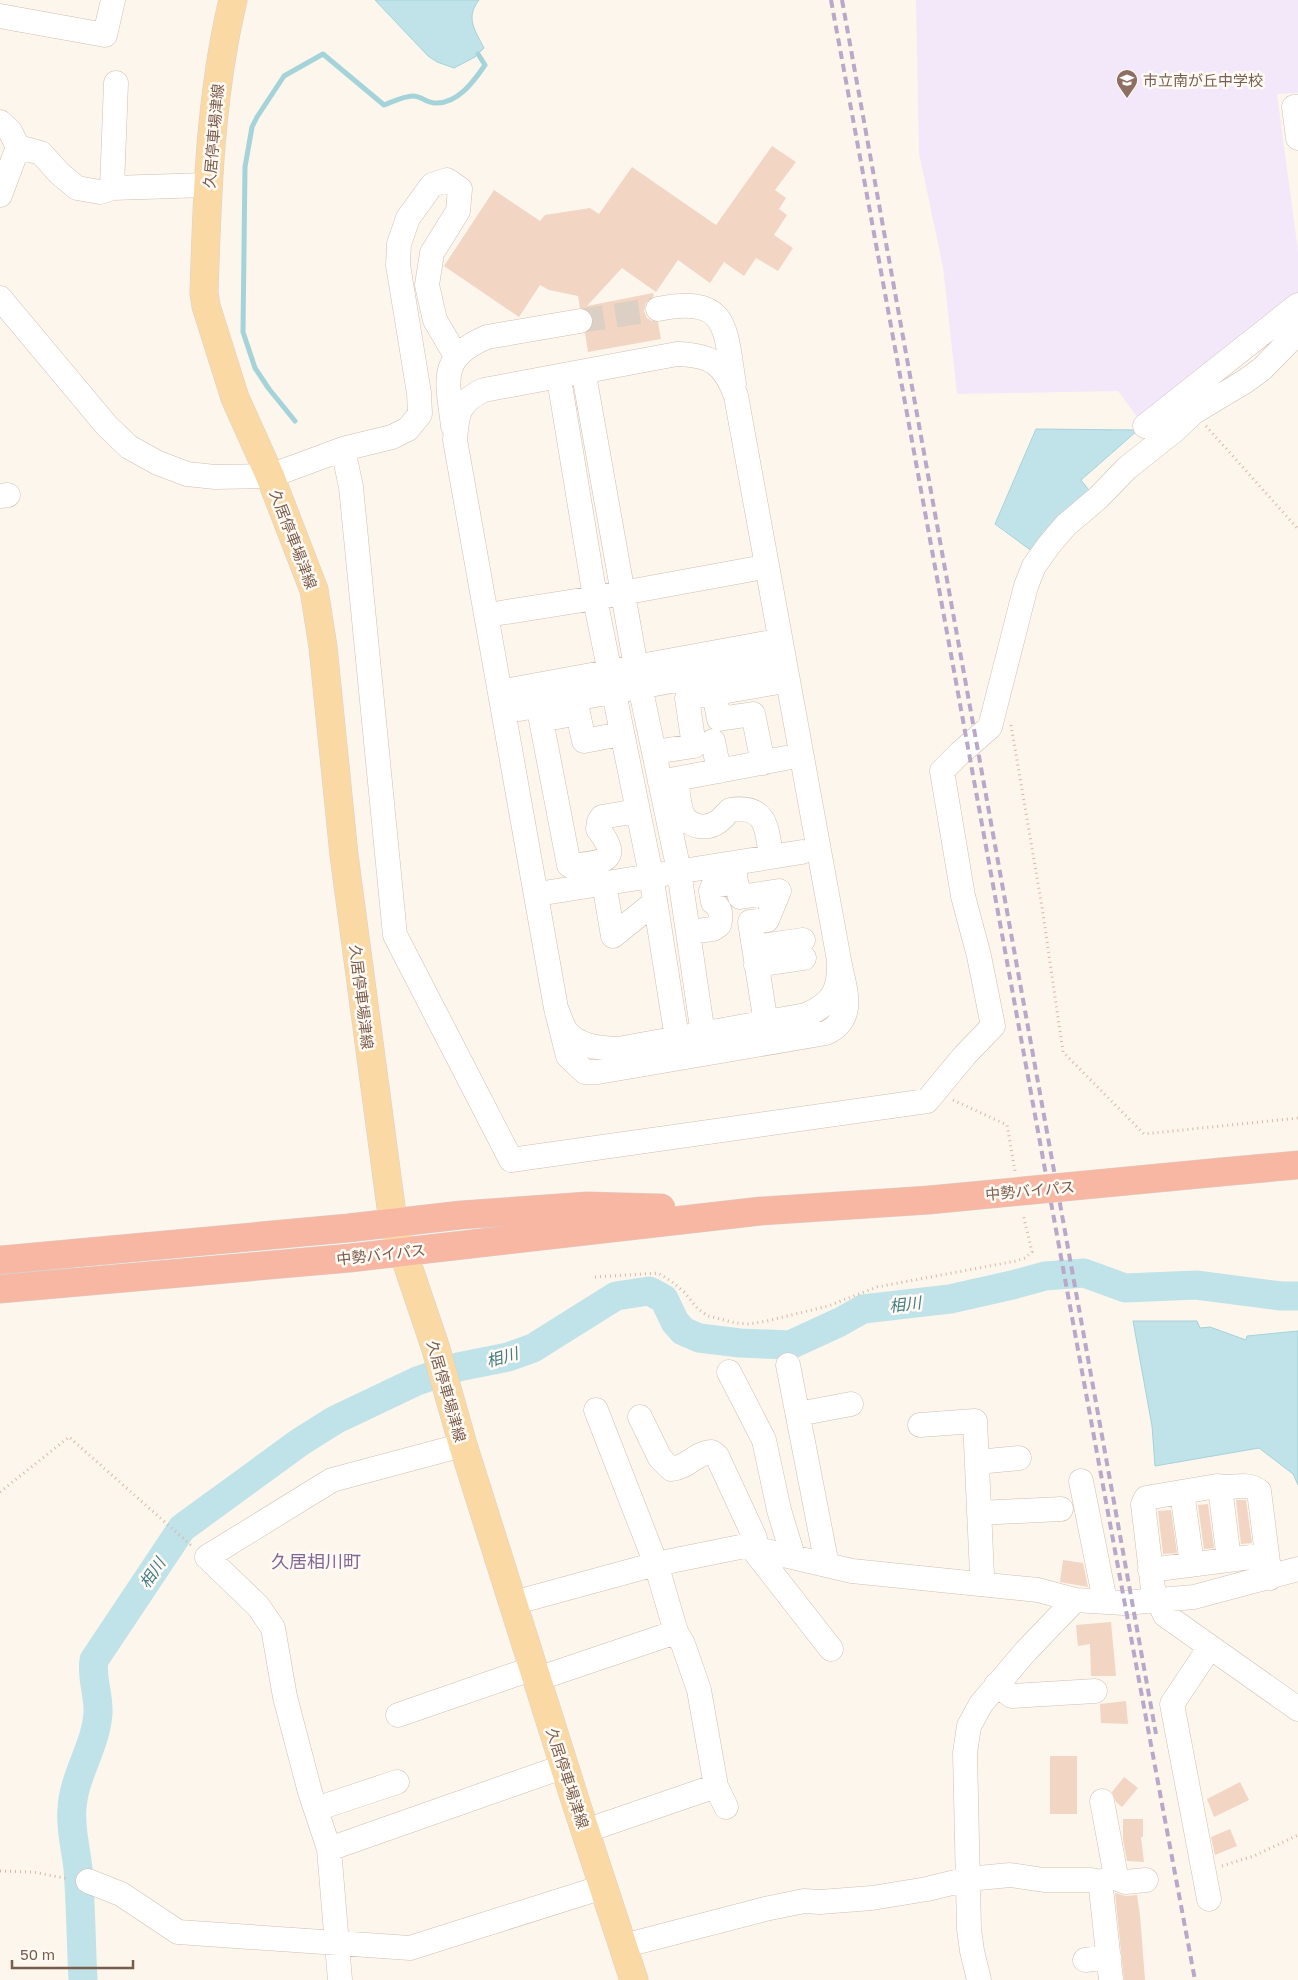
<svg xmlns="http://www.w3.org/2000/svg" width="1298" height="1980" font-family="'Golos Text','Noto Sans JP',sans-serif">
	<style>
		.education { fill: #f3e8fa }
		.water { fill: #bfe3e8; stroke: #a5d3da }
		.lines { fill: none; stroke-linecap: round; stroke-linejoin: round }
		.stream { stroke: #a5d3da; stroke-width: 5 }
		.river { stroke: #bfe3e8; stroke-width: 29 }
		.building { fill: #f3d5c3 }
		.minor-tunnel { stroke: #dcd0c4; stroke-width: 24; stroke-dasharray: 24 12; stroke-linecap: butt }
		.minor-casing { stroke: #d1beb0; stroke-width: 25 }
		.major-casing { stroke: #dad1cd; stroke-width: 29 }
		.highway-casing { stroke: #dad1cd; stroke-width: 29 }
		.path { stroke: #d9b8a5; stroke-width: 3; stroke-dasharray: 1 4; stroke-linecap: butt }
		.minor { stroke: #fff; stroke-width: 24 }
		.major { stroke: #fbd9a5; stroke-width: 28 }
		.highway { stroke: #f7b7a3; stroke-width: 28 }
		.rail { stroke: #b9a8c9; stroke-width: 4; stroke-dasharray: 8 5; stroke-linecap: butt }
		.highway-bridge-casing { stroke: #dad1cd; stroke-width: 29; stroke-linecap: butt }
		.highway-bridge { stroke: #f7b7a3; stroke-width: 28 }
		.labels { text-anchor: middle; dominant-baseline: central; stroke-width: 5; stroke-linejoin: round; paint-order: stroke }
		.education-label { font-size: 15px; fill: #785e54; stroke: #fffaf3; text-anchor: start }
		.street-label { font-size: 15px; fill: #7a5c4d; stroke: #fffaf3 }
		.water-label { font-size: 16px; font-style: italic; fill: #437c86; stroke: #fffaf3 }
		.quarter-label { font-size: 18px; fill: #846695; stroke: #fffaf3 }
	</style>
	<rect width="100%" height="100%" fill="#fdf6ec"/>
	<path class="education" d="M916 0H1298V93L1277 94 1298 251V298L1140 421 1118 391 957 394 943 267 919 153Z"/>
	<path class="water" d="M375 0H479C465 18 475 30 484 48L475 57 454 68 437 62 428 56Z
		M1036 429 1138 430 1081 480 1092 494 1033 552 995 524Z
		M1133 1321H1197L1200 1328 1210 1327 1246 1340 1247 1336 1298 1331V1485L1293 1474 1259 1448 1155 1466 1152 1426Z"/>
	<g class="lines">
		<path class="stream" d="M295 421 269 389 255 368 243 332 245 167 252 127 257 117 284 76 323 54 384 105C392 102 404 96 413 96 421 96 427 103 435 103 458 104 474 81 485 65L478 54"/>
		<path class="river" d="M83 1980C81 1943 81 1906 78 1869 76 1849 70 1829 72 1808 74 1775 96 1746 98 1713 99 1695 91 1678 94 1660L182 1528 300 1442 335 1420 417 1381 458 1367 508 1357 533 1348 616 1296 649 1291 655 1294 664 1299 675 1322 683 1331 699 1338 740 1343 790 1345 840 1322 863 1309 950 1299 1012 1285 1045 1276 1084 1273 1125 1288 1196 1285 1281 1296H1298"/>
	</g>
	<path class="building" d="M772 146 796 162 775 190 786 198 779 209 787 215 774 235 793 248 778 271 756 258 744 276 724 262 710 283 678 260 656 292 622 268 587 306 653 293 654 296 646 303 644 311 647 318 652 321 658 322 661 339 588 352 585 333 593 326 594 319 590 312 580 308 578 296 549 290 540 285 519 317 444 266 494 190 540 221 545 215 590 208 599 214 632 167 716 225Z
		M1236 1500H1246L1252 1543 1241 1544Z
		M1208 1504 1214 1548 1204 1549 1198 1505Z
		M1171 1510 1177 1553 1163 1554 1158 1511Z
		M1063 1560 1083 1563 1088 1587 1060 1582Z
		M1111 1622 1116 1676H1091L1090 1644 1078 1646 1076 1625Z
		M1126 1701 1128 1724 1101 1723 1100 1704Z
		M1050 1756H1077V1814H1050Z
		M1124 1777 1138 1788 1122 1807 1116 1802 1112 1792Z
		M1240 1782 1249 1800 1214 1817 1207 1799Z
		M1123 1819H1143V1837H1141L1144 1862 1127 1861 1123 1840Z
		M1230 1829 1237 1846 1215 1855 1211 1837Z
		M1115 1893 1126 1896 1137 1895 1140 1915 1145 1980H1124Z"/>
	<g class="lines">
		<path class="minor-tunnel" d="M580 321 658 309"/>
		<g class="minor-casing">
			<path id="minor" d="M0 16 105 35 113 0
				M1298 107H1294L1298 138
				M0 122 10 131 18 147 41 153 59 173 77 188 100 192 112 188 207 185
				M112 188 116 83
				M0 195 18 147
				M0 298 107 426 129 447 158 463 187 474 215 477 270 476 343 449 392 437 408 429 420 414 419 393 398 265 399 244 408 218 432 185 447 180 460 189 458 211 432 253 427 285 435 320 456 356
				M658 309C729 295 725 328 734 384
				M586 386 636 667 679 871 701 1021
				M561 391 597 609 651 875 675 1026
				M453 426C448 381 437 358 487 337L580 321
				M1145 426 1298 305
				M343 449 351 487 395 935 511 1160 927 1101 965 1055 993 1026 979 956 963 896 942 771 960 753 990 727 1026 586 1034 566 1049 545 1066 525 1098 498 1127 468 1175 430 1194 412 1244 382 1262 369 1298 332
				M0 496 8 495
				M500 613 595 598 753 569
				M711 678 719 719 753 714 763 763
				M515 689 766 643
				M519 709 769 663
				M621 734 584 741 578 713 541 720 569 865 571 866C599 862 625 863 598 829L599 822 602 817 637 811
				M713 741 719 771
				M654 752 694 746 687 698 773 683
				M660 782 786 758
				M677 786C678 795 679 805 682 813 688 828 708 830 719 821 723 818 727 813 730 810 767 804 767 829 771 857
				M736 882 740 897 779 891 767 920 750 922 764 1011
				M604 883 613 936 655 902
				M550 892 802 852
				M688 932 713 929 719 925C722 915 721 908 713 902L711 891 713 886 736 882 734 868
				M754 947 803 940
				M756 965 804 958
				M556 1008C559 1015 562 1025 566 1031 578 1047 600 1048 618 1049L806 1015C834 1003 840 989 839 960L736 396C724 363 711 355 677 354L484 390C458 402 457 414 455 440L556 1008 568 1056 585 1072H598L826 1033C858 1018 844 988 839 960
				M788 1365 825 1555 824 1564
				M729 1372 764 1440 779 1510 793 1556
				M596 1410 656 1564
				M798 1414 851 1404
				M640 1417 660 1458 671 1469C687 1468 697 1452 712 1452L717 1456 755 1538 754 1548 756 1553 831 1649
				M920 1425 975 1421 982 1575 986 1584
				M977 1462 1019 1458
				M1081 1481 1105 1601
				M1220 1487 1229 1560
				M1182 1492 1192 1564
				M979 1513 1061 1509
				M659 1563V1574L676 1632 683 1644 699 1690 716 1786 726 1807
				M1150 1570 1267 1555
				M1270 1578 1259 1491C1245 1481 1233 1490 1217 1486L1146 1498 1143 1504 1153 1589 1165 1615 1298 1709
				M513 1603 656 1564 745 1546 852 1571 1038 1590 1075 1600 1124 1603 1194 1597 1298 1569
				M537 1679 676 1632
				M996 1685 1012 1696 1095 1691
				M398 1715 534 1668
				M1102 1801 1115 1871 1113 1877
				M316 1809 397 1782
				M585 1831 716 1786
				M329 1849 565 1766
				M88 1881 121 1894 178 1932 410 1948 603 1887
				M1102 1882 1101 1889 1111 1980
				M1209 1899 1172 1704 1210 1647
				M623 1946 765 1909 804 1901 820 1902 872 1898 927 1889 968 1879 1010 1875 1044 1880H1091L1102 1882 1113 1877 1125 1882 1146 1880
				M1085 1960 1109 1957
				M340 1980 329 1849 310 1792 285 1697 273 1628 258 1606 207 1557 332 1480 463 1445
				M979 1980 972 1951 969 1929 965 1753 969 1726 981 1704 1026 1651 1075 1600"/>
		</g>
		<g class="major-casing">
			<path id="major" d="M233 0C210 96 207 195 204 293L206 306 235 398 270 476 314 590 323 647 344 855 393 1222 435 1346 463 1445 575 1800 634 1980"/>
		</g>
		<g class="highway-casing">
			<path id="highway" d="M1221 1172 1298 1165
				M0 1260 348 1228 461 1215 587 1206 661 1208
				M0 1289 350 1258 761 1211 929 1200"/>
		</g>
		<path class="path" d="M1206 426 1298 529
			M1011 725 1042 907 1063 1052 1144 1134 1298 1118
			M953 1100 1007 1125 1015 1171
			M595 1277 658 1273 671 1281 684 1292 698 1309 708 1316 736 1323 749 1324 767 1321 828 1306 877 1287 1016 1261 1025 1258 1032 1252 1023 1214
			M0 1492 69 1437 193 1547
			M1222 1866 1254 1856 1298 1835
			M0 1871 33 1872 69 1879"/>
		<use href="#minor" class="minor"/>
		<use href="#major" class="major"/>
		<use href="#highway" class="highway"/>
		<path class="rail" d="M831 0C953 660 1071 1321 1195 1980
			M842 0 1156 1734"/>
		<g class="highway-bridge-casing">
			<path id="highway-bridge" d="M929 1200 1221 1172"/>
		</g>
		<use href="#highway-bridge" class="highway-bridge"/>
	</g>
	<defs>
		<g id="school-pin" transform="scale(1.125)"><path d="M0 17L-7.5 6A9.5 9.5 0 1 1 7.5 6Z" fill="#8d6e63" stroke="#fffaf3"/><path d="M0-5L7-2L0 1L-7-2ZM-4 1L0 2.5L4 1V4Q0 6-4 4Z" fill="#fff"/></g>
	</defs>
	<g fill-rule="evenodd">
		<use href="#school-pin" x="1127" y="80"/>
	</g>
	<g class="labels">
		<g class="education-label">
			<text x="1143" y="80">市立南が丘中学校</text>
		</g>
		<g class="street-label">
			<text transform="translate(213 136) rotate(-85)">久居停車場津線</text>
			<text transform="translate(294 539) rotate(69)">久居停車場津線</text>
			<text transform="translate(362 997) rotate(83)">久居停車場津線</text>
			<text transform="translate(1030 1190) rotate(-5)">中勢バイパス</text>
			<text transform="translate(381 1254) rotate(-6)">中勢バイパス</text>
			<text transform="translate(447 1391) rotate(74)">久居停車場津線</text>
			<text transform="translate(568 1778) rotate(72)">久居停車場津線</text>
		</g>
		<g class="water-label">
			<text transform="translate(905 1304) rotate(-7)">相川</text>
			<text transform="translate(502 1357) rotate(-16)">相川</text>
			<text transform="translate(152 1573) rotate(-56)">相川</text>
		</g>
		<g class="quarter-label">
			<text x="316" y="1561">久居相川町</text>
		</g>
	</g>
	<path d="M12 1960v8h121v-8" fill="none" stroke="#7a5c4d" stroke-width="2.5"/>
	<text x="20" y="1960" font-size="15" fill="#7a5c4d" stroke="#fffaf3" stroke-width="4" paint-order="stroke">50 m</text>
</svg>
